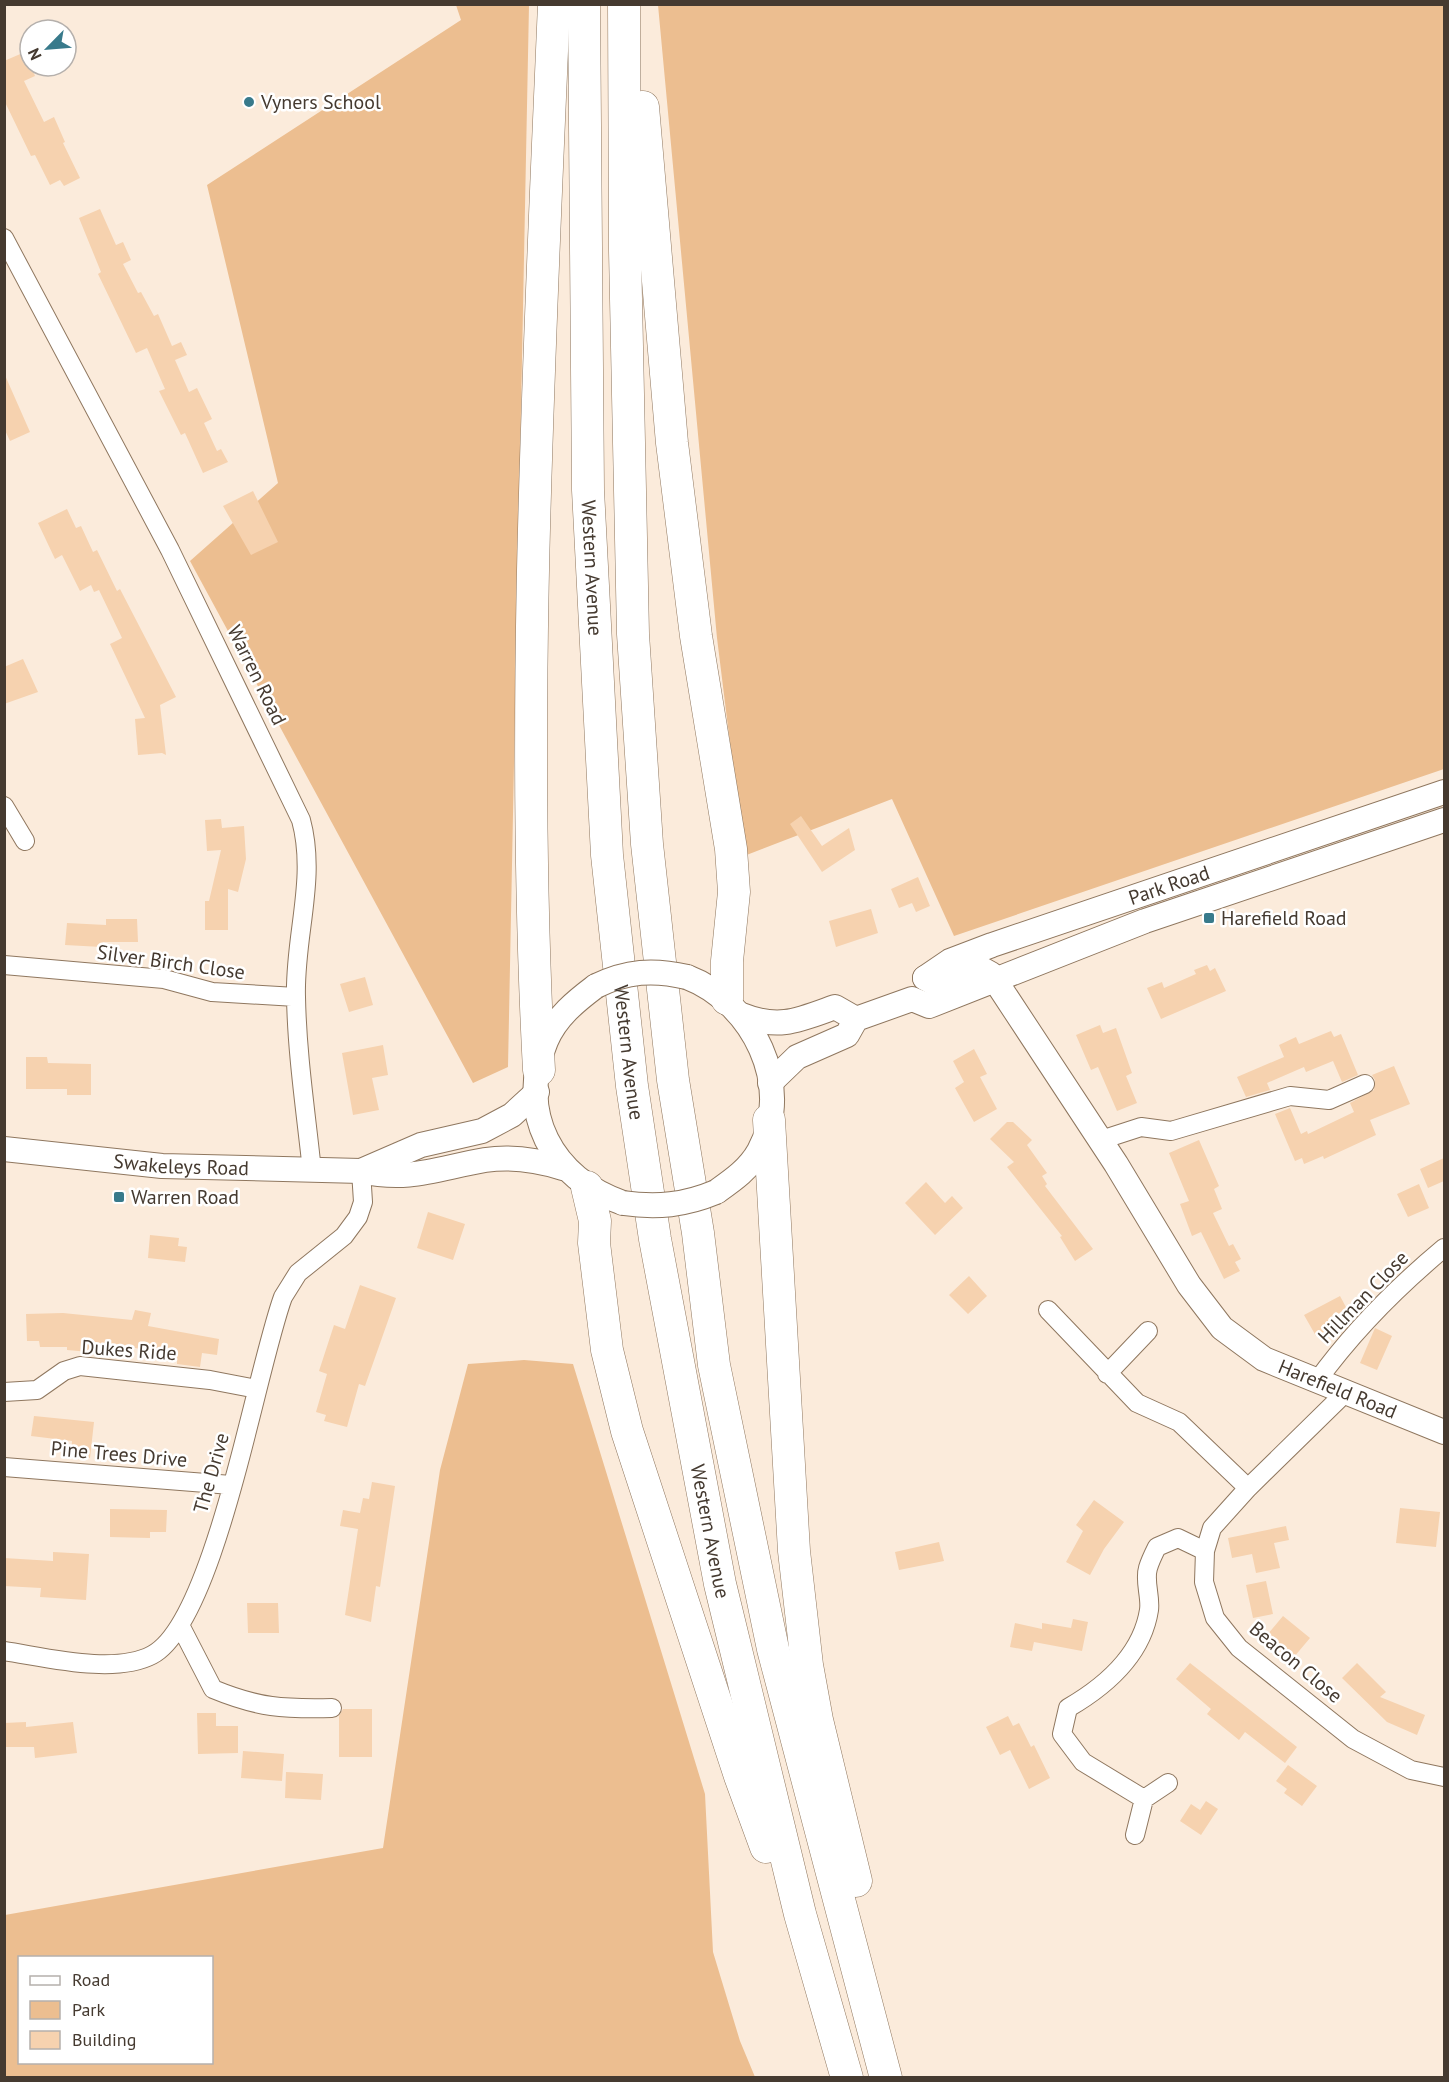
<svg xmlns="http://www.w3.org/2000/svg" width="1449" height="2082" font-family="'PT Sans',sans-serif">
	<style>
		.green { fill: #ecbe90; fill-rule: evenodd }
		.building { fill: #f6d2af }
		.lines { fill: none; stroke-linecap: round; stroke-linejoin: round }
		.street-casing { stroke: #8f775f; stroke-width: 20 }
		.secondary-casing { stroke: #8f775f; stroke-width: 26 }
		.highway-casing { stroke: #8f775f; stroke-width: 33 }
		.street { stroke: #fff; stroke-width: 18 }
		.secondary { stroke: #fff; stroke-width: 24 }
		.highway { stroke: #fff; stroke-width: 32 }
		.secondary-bridge-casing { stroke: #8f775f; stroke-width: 26; stroke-linecap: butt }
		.secondary-bridge { stroke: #fff; stroke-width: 24 }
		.poi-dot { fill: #387a8b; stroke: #fff; stroke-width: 2 }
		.labels { text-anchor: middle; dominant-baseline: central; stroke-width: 5; stroke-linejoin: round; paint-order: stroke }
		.poi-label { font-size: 20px; fill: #453a30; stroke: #fff; text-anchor: start }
		.street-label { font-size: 20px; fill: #453a30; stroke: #fff }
	</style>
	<rect width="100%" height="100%" fill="#fbebdb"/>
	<path class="green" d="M456 5H529L508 1067 473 1083 190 561 278 483 207 185 461 20Z
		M658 5H1444V769L954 936 892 799 744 856 717 638Z
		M524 1360 573 1364 705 1794 713 1952 740 2041 755 2077H5V1915L383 1848 440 1470 468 1364ZM20 1958H212V2062H20Z"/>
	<path class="building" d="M25 52 35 76 24 81 44 122 54 117 65 142 63 143 80 178 64 186 60 180 50 185 35 155 31 156 4 100V61Z
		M100 209 116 245 123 242 131 260 123 264 138 293 141 292 154 316 158 314 172 346 181 342 187 355 175 360 189 392 197 388 212 419 204 423 217 451 221 449 228 462 203 473 185 433 181 435 159 391 165 389 147 348 136 353 98 274 101 272 79 218Z
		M4 373 30 432 10 441 4 428Z
		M253 491 278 542 251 555 223 506Z
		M67 509 76 528 81 526 93 552 97 550 117 591 120 589 176 697 160 705 166 755 162 753 138 755 135 719 145 718 110 644 122 638 99 590 94 592 91 585 80 591 62 555 55 559 38 523Z
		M23 659 38 692 4 704V667Z
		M801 816 822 846 849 828 855 850 822 872 790 824Z
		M221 819 222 828 244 826 246 859 238 892 228 889V930H205V901H209L221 850 207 851 205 820Z
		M918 877 930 906 916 912 912 903 899 908 891 889Z
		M871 909 878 933 836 947 829 921Z
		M106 919H137L138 942H103L102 947 65 945 67 923 106 925Z
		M1207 965 1210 971 1215 968 1226 991 1161 1019 1147 988 1162 982 1164 988 1196 974 1194 970Z
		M365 977 373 1005 349 1012 340 984Z
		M1100 1025 1103 1033 1116 1028 1132 1073 1126 1076 1137 1103 1117 1111 1098 1067 1091 1070 1076 1035Z
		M1331 1031 1334 1037 1341 1034 1358 1075 1342 1082 1333 1061 1306 1072 1304 1067 1267 1083 1270 1090 1246 1097 1237 1077 1284 1057 1279 1045 1296 1037 1299 1044Z
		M383 1045 388 1075 372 1078 379 1110 353 1115 342 1053Z
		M974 1049 987 1074 980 1077 997 1109 974 1122 955 1088 964 1082 953 1061Z
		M26 1057H47L48 1063 91 1064V1095H67V1089H26Z
		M1394 1066 1410 1104 1370 1120 1376 1135 1324 1159 1323 1156 1304 1164 1302 1158 1295 1161 1275 1114 1290 1108 1301 1134 1307 1131 1308 1134 1354 1112 1350 1103 1374 1090 1375 1080 1372 1075Z
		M1007 1122H1013L1032 1140 1027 1145 1047 1173 1042 1176 1047 1184 1045 1186 1093 1249 1075 1261 1060 1237 1062 1236 1007 1167 1014 1162 990 1139Z
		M1199 1140 1219 1186 1214 1189 1222 1209 1213 1213 1229 1246 1233 1244 1241 1259 1235 1262 1240 1271 1224 1279 1201 1232 1192 1236 1180 1204 1189 1201 1169 1153Z
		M1444 1158V1181L1428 1188 1420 1169Z
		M926 1182 945 1203 952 1196 963 1208 935 1235 905 1203Z
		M1419 1184 1429 1208 1408 1217 1397 1194Z
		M428 1212 465 1224 453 1260 417 1248Z
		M150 1235 179 1238 178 1246 187 1247 185 1262 148 1258Z
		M969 1276 987 1296 968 1314 949 1295Z
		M360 1285 396 1298 365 1386 359 1384 347 1427 324 1421 326 1415 316 1412 327 1374 319 1371 334 1325 345 1329Z
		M1340 1296 1347 1309 1334 1316 1338 1324 1316 1336 1304 1315Z
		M135 1310 151 1313 148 1326 219 1339 217 1355 202 1353 200 1367 177 1364V1358L123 1345V1347H112V1354L67 1350V1347H40L39 1341H27L26 1314 63 1313 132 1320Z
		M1375 1328 1392 1336 1377 1370 1360 1363Z
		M34 1416 94 1422 90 1458 71 1456 72 1441 31 1436Z
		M372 1482 395 1486 380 1587 376 1586 371 1622 345 1615 358 1529 340 1526 343 1510 360 1513 363 1498 369 1499Z
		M1094 1500 1124 1522 1104 1549 1090 1575 1066 1562 1083 1531 1076 1525Z
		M1400 1508 1440 1512 1436 1547 1396 1543Z
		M110 1509 167 1510 166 1532H150V1538L110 1537Z
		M1286 1526 1289 1540 1274 1543 1280 1568 1256 1573 1252 1554 1232 1558 1228 1538Z
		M939 1542 944 1561 899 1570 895 1552Z
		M53 1552 89 1554 86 1600 40 1597 41 1588 4 1586V1558L53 1561Z
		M1266 1581 1273 1614 1253 1618 1246 1585Z
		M247 1603H278L279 1633H248Z
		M1283 1616 1310 1638 1294 1657 1267 1635Z
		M1073 1619 1088 1622 1082 1651 1034 1642 1032 1651 1010 1647 1015 1623 1042 1629V1623L1071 1628Z
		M1190 1663 1297 1747 1285 1763 1245 1732 1239 1740 1207 1714 1211 1709 1176 1679Z
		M1357 1663 1386 1692 1380 1697 1425 1715 1417 1735 1387 1722 1342 1678Z
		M343 1709H372V1757H339V1716Z
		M197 1713H216V1726H238V1753L198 1754Z
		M1008 1716 1013 1726 1019 1723 1031 1747 1034 1745 1050 1778 1029 1789 1010 1750 1000 1755 986 1727Z
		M26 1722V1727L73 1722 77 1753 35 1758 34 1747H4V1723Z
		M243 1751 284 1754 282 1781 241 1778Z
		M1288 1765 1317 1786 1302 1806 1284 1793 1287 1789 1276 1781Z
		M286 1772 323 1774 321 1800 285 1798Z
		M1206 1801 1218 1809 1201 1835 1180 1821 1191 1804 1200 1810Z"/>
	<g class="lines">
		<g class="street-casing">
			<path id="street" d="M4 238 170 550 301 820C317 879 294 937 296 997 297 1055 306 1113 312 1171
				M4 806 25 841
				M4 965 164 979 212 992 296 997
				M1101 1140 1141 1127 1171 1131 1290 1096 1329 1100 1365 1084
				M1048 1310 1137 1403 1179 1422 1248 1488
				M1107 1374 1148 1331
				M1317 1381C1354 1330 1396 1288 1444 1248
				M4 1392 37 1390 64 1371 80 1366 210 1380 257 1389
				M1345 1393 1248 1488 1212 1528 1205 1551 1204 1582 1215 1618 1239 1648 1353 1739 1411 1770 1444 1777
				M4 1467 231 1485
				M181 1627 213 1689C259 1708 283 1709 332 1708
				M4 1651C45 1657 114 1675 152 1655 215 1622 256 1370 283 1297L298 1273 344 1236 358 1217 363 1202 361 1171
				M1144 1799 1083 1762 1062 1734 1068 1708C1106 1686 1142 1655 1149 1610 1151 1597 1144 1581 1148 1568 1150 1561 1154 1553 1157 1547L1178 1538 1205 1551
				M1135 1835 1144 1799 1168 1783"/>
		</g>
		<g class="secondary-casing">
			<g id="secondary">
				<path d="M687 977C752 1002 795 1085 759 1151 749 1169 733 1180 716 1192"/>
				<path id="s1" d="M925 978 935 984 982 969 991 974 1116 1164 1189 1285 1222 1328 1264 1359 1444 1432"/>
				<path id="s2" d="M925 978 950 961 992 945 1444 792"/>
				<path d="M596 986C576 1001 556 1017 546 1041 516 1112 552 1179 623 1203"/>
				<path d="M742 1015C779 1030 799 1020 835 1007L856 1019"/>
				<path d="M770 1083 797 1057 847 1035 856 1019 912 999 929 1006 1145 921 1444 820"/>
				<path id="s3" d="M4 1149 162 1166 361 1171C410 1182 438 1168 485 1160 511 1156 538 1160 563 1168"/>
				<path d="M361 1171 421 1145 482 1131 512 1115 537 1092"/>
			</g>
		</g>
		<g class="highway-casing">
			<g id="highway">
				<path id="s4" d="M584 4 588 490 607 855 632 1086 655 1239 720 1584 800 1914 847 2078"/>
				<path d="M624 4 625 251 633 634 647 844 673 1080 698 1233 714 1365 773 1649 886 2078"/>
				<path d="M643 107 672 443 696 636 731 849 734 892 727 961V999"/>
				<path d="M539 1070C520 715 539 359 554 4"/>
				<path d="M769 1120 794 1551 807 1665 817 1720 856 1881"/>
				<path d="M587 1187 595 1221 594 1243 607 1350 627 1431 740 1776 766 1847"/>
			</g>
		</g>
		<use href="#street" class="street"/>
		<use href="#secondary" class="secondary"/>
		<use href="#highway" class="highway"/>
		<g class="secondary-bridge-casing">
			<path id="secondary-bridge" d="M596 986C627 971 653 969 687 977
				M623 1203C657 1208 685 1205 716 1192"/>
		</g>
		<use href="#secondary-bridge" class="secondary-bridge"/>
	</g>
	<g class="poi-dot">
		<circle cx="249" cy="102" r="6"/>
		<rect x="1203" y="912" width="12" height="12" rx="3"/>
		<rect x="113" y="1191" width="12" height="12" rx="3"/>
	</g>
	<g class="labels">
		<g class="poi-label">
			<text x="261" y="102">Vyners School</text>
			<text x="1221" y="918">Harefield Road</text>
			<text x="131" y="1197">Warren Road</text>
		</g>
		<g class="street-label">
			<text stroke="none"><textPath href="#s4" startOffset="564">Western Avenue</textPath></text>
			<text transform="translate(257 675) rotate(64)">Warren Road</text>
			<text stroke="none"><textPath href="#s2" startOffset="262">Park Road</textPath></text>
			<text transform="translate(171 962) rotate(8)">Silver Birch Close</text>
			<text stroke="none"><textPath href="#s4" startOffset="1050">Western Avenue</textPath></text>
			<text stroke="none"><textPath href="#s3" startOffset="178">Swakeleys Road</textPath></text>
			<text transform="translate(1363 1297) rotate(-46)">Hillman Close</text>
			<text transform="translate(129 1350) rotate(4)">Dukes Ride</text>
			<text stroke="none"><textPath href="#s1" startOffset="626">Harefield Road</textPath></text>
			<text transform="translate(119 1454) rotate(5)">Pine Trees Drive</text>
			<text transform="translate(211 1473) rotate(-74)">The Drive</text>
			<text stroke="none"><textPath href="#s4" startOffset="1536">Western Avenue</textPath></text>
			<text transform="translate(1296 1662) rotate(40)">Beacon Close</text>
		</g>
	</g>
	<rect width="1449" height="2082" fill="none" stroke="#453a30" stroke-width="12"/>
	<rect x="18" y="1956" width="195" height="108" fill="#ffffff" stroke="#b5b0ac" stroke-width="1.5"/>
	<rect x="30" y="1976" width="30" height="9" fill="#ffffff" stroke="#b5b0ac" stroke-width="1.5"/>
	<text x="72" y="1986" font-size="18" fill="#453a30">Road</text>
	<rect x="30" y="2001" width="30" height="18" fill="#ecbe90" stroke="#b5b0ac" stroke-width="1.5"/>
	<text x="72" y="2016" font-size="18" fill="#453a30">Park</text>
	<rect x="30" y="2031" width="30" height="18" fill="#f6d2af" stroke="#b5b0ac" stroke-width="1.5"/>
	<text x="72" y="2046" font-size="18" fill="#453a30">Building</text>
	<g transform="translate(48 48) rotate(245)"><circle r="28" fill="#ffffff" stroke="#b5b0ac" stroke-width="1.5"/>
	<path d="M0-4.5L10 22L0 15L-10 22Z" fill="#387a8b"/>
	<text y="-9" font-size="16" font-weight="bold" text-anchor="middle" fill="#453a30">N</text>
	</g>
</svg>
